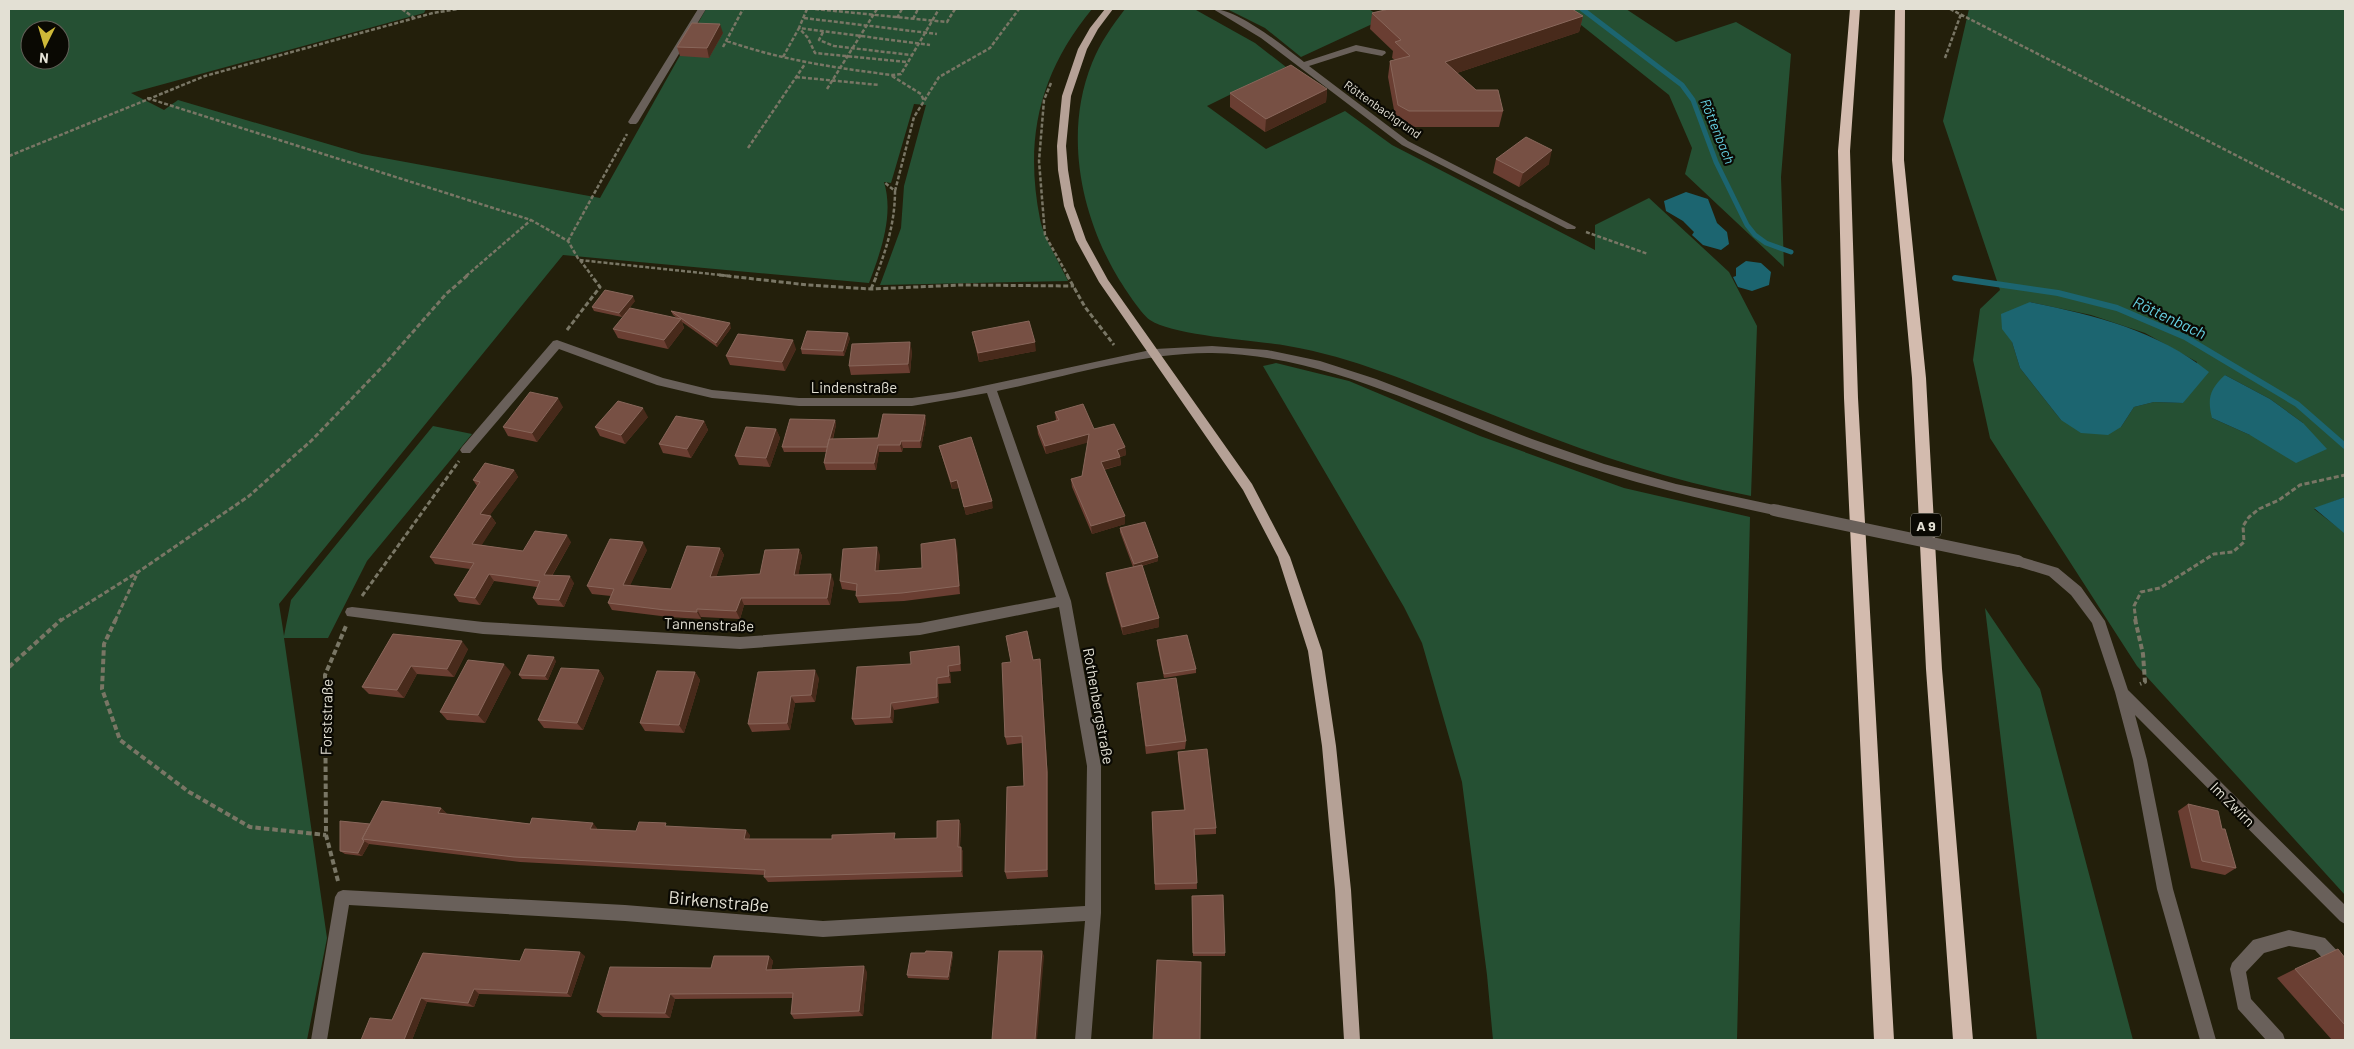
<svg xmlns="http://www.w3.org/2000/svg" width="2354" height="1049" font-family="Barlow,sans-serif">
	<style>
		.green { fill: #255033; fill-rule: evenodd }
		.water { fill: #1c6570 }
		.lines { fill: none; stroke-linecap: round; stroke-linejoin: round }
		.stream-far1 { stroke: #1c6570; stroke-width: 5 }
		.stream { stroke: #1c6570; stroke-width: 6 }
		.path-far2 { stroke: #797665; stroke-width: 2.5; stroke-dasharray: 4 2; stroke-linecap: butt }
		.path-far1 { stroke: #797665; stroke-width: 3; stroke-dasharray: 5 2.5; stroke-linecap: butt }
		.path { stroke: #797665; stroke-width: 4; stroke-dasharray: 5.5 3; stroke-linecap: butt }
		.minor { fill: #69605a; fill-rule: evenodd }
		.major { fill: #b5a196; fill-rule: evenodd }
		.highway { fill: #d3bbae; fill-rule: evenodd }
		.minor-bridge { stroke: #69605a; stroke-width: 12 }
		.wall { fill: #6a3e32 }
		.shaded-wall { fill: #482a1b }
		.building { fill: #775044; stroke: #88665a }
		.labels { text-anchor: middle; dominant-baseline: central; stroke-width: 4.5; stroke-linejoin: round; paint-order: stroke }
		.far-street-label { font-size: 12px; fill: #e3e0d4; stroke: #0a0903 }
		.far-water-label { font-size: 14px; font-style: italic; fill: #66d0e2; stroke: #0a0903 }
		.shield { fill: #0a0903; stroke: #a2a095; stroke-width: 1 }
		.shield-label { font-size: 14px; font-weight: bold; fill: #e3e0d4 }
		.street-label { font-size: 15px; fill: #e3e0d4; stroke: #0a0903 }
		.water-label { font-size: 16px; font-style: italic; fill: #66d0e2; stroke: #0a0903 }
		.near-street-label { font-size: 18px; fill: #e3e0d4; stroke: #0a0903 }
	</style>
	<rect width="100%" height="100%" fill="#231f0b"/>
	<path class="green" d="M9 9H426L424 13 131 93 164 110 178 100 362 154 600 198 706 9H1092C1040 72 1024 138 1040 219 1043 236 1060 264 1068 281L880 285 901 228 904 186 926 105 914 104 891 183 884 182C894 215 881 251 869 283L563 255 279 604 284 636 291 600 433 426 472 434 367 561 328 638H284L327 938 307 1040H9ZM30 30H60V60H30Z
		M1125 9 1196 10 1255 43 1286 67 1207 106 1266 149 1345 111 1392 145 1595 250V225L1649 198 1729 272 1757 326 1751 496C1653 477 1565 444 1473 407 1412 383 1353 357 1288 346 1256 340 1173 336 1150 320 1140 313 1119 280 1113 269 1079 207 1065 130 1092 63 1100 43 1112 26 1125 9Z
		M1227 9H1369L1383 19 1301 57 1265 28Z
		M1561 9H1626L1676 42 1736 22 1791 54 1781 177 1784 267 1685 174 1692 148 1669 95Z
		M1969 9H2345V497L2314 509 2345 533V895L2137 666 1990 438 1973 360 1980 309 2000 290 1943 121ZM2030 302 2091 315 2145 333 2197 362 2183 403 2154 402 2134 407 2121 427 2061 420 2020 368 2012 342ZM2225 375 2270 399 2303 423 2250 435 2212 418Z
		M1276 363 1349 381 1480 436 1624 488 1750 517 1737 1040H1493L1487 975 1462 782 1422 643 1404 607 1263 366Z
		M1985 608 2040 689 2133 1040H2037Z"/>
	<path class="water" d="M1686 192 1708 199 1717 223 1727 232 1729 244 1721 250 1703 245 1692 235 1694 232 1683 221 1666 211 1664 201Z
		M1746 261 1761 263 1771 272 1769 285 1752 291 1738 287 1733 277 1736 276V268Z
		M2030 302C2094 315 2157 330 2209 372L2183 403 2154 402 2134 407 2121 427 2108 435 2081 433 2061 420 2020 368 2012 342 2002 329 2001 314Z
		M2225 375 2270 399 2303 423 2327 449 2296 463 2250 435 2212 418C2207 398 2210 389 2225 375Z
		M2345 497V533H2344L2314 508Z"/>
	<g class="lines">
		<path class="stream-far1" d="M1582 9 1682 85 1693 100 1716 162 1747 225 1755 235 1766 243 1791 252"/>
		<path class="stream" d="M1955 278 2058 293 2117 308 2185 337 2297 404 2345 446"/>
		<path class="path-far2" d="M402 9 414 18
			M807 9 799 28 808 38 815 53 907 62
			M815 9 947 22 955 9
			M1950 9 2345 211
			M804 18 937 34
			M897 18 902 9
			M913 19 918 9
			M823 32 819 40 834 46 911 55
			M727 41C781 60 836 68 892 75L901 74 939 9
			M723 47 743 9
			M783 57 799 28 930 45
			M1945 58 1961 14
			M892 76 921 94 924 101
			M796 77 879 85
			M1051 83 1044 100 1039 161 1045 235 1068 276
			M827 89 877 9
			M147 98 531 220 568 241 579 260 730 276
			M748 148 805 64
			M9 156 205 76 433 13 458 9
			M895 191 914 117 939 77 990 48 1019 9
			M1586 232 1648 254
			M568 241 627 134
			M580 260 592 276
			M466 276 531 220
			M876 276C887 248 895 221 895 191L884 182"/>
		<path class="path-far1" d="M719 275 808 285 871 289 961 285 1074 286
			M1067 275 1085 307 1114 345
			M871 289 877 275
			M567 330 600 287 591 275
			M362 596 459 461
			M60 621 138 572 249 496 312 440 384 365 446 294 468 275
			M115 621 138 572
			M2136 621 2134 606 2141 592 2160 588 2214 554 2233 552 2244 542 2243 526 2249 517 2259 509 2279 500 2300 485 2345 475"/>
		<path class="path" d="M116 619 104 644 102 689 120 740 189 792 250 827 326 835
			M2135 619 2143 654 2145 682 2140 684
			M9 667 62 619
			M338 881 326 835 325 675 346 626"/>
		<path class="minor" d="M698 9H706L638 122 636 124H630L628 122Z
			M1213 9C1238 9 1283 46 1304 62L1356 45 1385 51 1386 53 1382 56 1356 51 1309 66 1408 141 1576 227 1575 229H1567L1402 145 1261 38Z
			M557 340 663 378 712 390 799 398H912L955 392 1155 349 1212 346 1267 350 1320 361 1376 379 1532 439 1604 464 1676 484 1774 505 1778 507 1780 510 1778 513 1774 515C1689 497 1606 476 1525 446 1423 408 1323 355 1212 353 1144 352 1065 377 997 391L1071 601 1101 766V913L1091 1040H1075L1085 921 823 937 625 921 349 905 327 1040H311L335 897 338 892 343 890 625 905 823 921 1085 906 1087 766 1059 607 920 635 740 649 483 634 347 616 345 612 347 608 352 607 483 622 740 637 920 623 1056 597 987 393 912 406H799L712 398 657 385 559 349 470 453H462L460 450 462 447 553 341Z
			M2018 556 2058 568 2081 587 2105 621 2128 690 2345 905V924L2340 921 2135 715 2147 760 2173 889 2216 1040H2200L2157 889 2133 760 2115 692 2092 623 2071 595 2049 576 2013 565 2012 561 2013 557Z
			M2289 930 2325 938 2345 959V978L2339 976 2315 950 2289 946 2264 953 2246 972 2251 999 2283 1034 2285 1040H2266L2238 1009 2230 969 2232 963 2253 940Z"/>
		<path class="major" d="M1105 9H1113L1098 29 1087 49 1071 96 1066 146 1068 170 1074 206 1086 240 1108 280 1252 484 1290 557 1322 651 1336 746 1351 890 1360 1040H1344L1335 890 1322 746 1308 651 1278 557 1243 490 1099 282 1076 240 1064 206 1058 170 1057 146 1062 96 1078 49 1090 28Z"/>
		<path class="highway" d="M1850 9H1860L1850 151 1858 398 1894 1040H1874L1844 398 1838 151Z
			M1895 9H1905L1904 160 1926 378 1942 669 1973 1040H1953L1926 669 1912 378 1892 160Z"/>
		<path class="minor-bridge" d="M1774 510 2018 561"/>
	</g>
	<path class="wall" d="M1385 9H1572L1583 16 1579 32 1457 73 1476 90 1503 111 1499 127H1406L1396 121 1388 77 1390 61 1395 60 1392 58 1393 51 1370 29 1372 13 1386 10Z
		M723 33 709 58 680 56 677 47Z
		M1327 89 1326 102 1265 132 1230 107V93Z
		M1496 159 1549 164 1519 187 1493 173Z
		M635 301 622 317 594 311 592 307Z
		M671 311 731 328 717 347 682 322 684 328 668 349 618 338 613 329 677 318 673 315Z
		M972 332 1036 351 979 362Z
		M850 338 844 356 802 354 801 349Z
		M796 349 785 371 730 365 726 356Z
		M912 351 910 373 851 375 849 366Z
		M563 407 537 442 508 436 503 427Z
		M1055 412 1094 429 1125 447 1126 455 1120 457 1121 465 1104 470 1125 524 1092 534 1072 487 1071 479 1082 476 1088 442 1046 454 1038 434 1037 426 1056 420Z
		M925 415 926 422 921 448H903L902 452H879L876 470H826L824 463 826 452H784L782 447 835 420 836 425 833 439 878 438Z
		M648 417 625 444 600 436 595 427Z
		M704 421 708 430 691 458 663 453 659 444Z
		M776 429 780 438 770 467 739 465 735 456Z
		M939 446 993 508 966 515 959 488 952 489 941 453Z
		M514 470 518 477 489 516H491L496 523 481 545 523 551 571 542 552 576 574 583 564 607 538 605 533 598 537 587 494 581 480 605 459 602 454 595 470 569 435 564 430 557 477 486 473 480Z
		M1120 528 1158 557V561L1142 566 1159 618V627L1123 635 1107 581 1106 573 1133 567 1120 532Z
		M957 547 960 594 904 601 859 603 856 596V591L842 589 840 581 880 555 878 571 922 568Z
		M720 548 724 555 716 577 760 574 799 549 802 556 798 575 834 582 830 605H744L740 619 701 617V619L669 617 612 610 608 603 611 596 592 594 587 586 647 550 630 585 671 589Z
		M393 634 468 649 454 677 417 674 404 698 369 694 362 687Z
		M1157 640 1196 669V673L1164 678 1157 644Z
		M960 653 961 671 950 672 951 683 938 684 939 703 894 710 893 723 855 725 852 719 911 664Z
		M1033 660 1041 667 1048 780V877L1007 879 1005 872 1024 786 1022 743 1007 745 1005 737Z
		M556 661 548 680 522 679 519 675Z
		M599 670 604 678 583 730 544 728 538 720Z
		M511 672 485 723 447 720 440 712Z
		M695 672 700 680 684 733 645 731 640 723Z
		M819 678 815 702 795 703 790 730 752 732 748 724Z
		M1137 683 1186 741 1185 749 1146 754Z
		M1178 752 1216 828V834L1195 835 1197 889 1155 890 1152 812 1184 810 1178 759Z
		M2188 804 2222 829 2236 868 2225 875 2191 868 2178 811Z
		M441 808 447 814 530 824 597 828V830L636 831 668 826 750 835 749 839H897L937 838 959 820 961 825 960 847H961L963 852V877L768 882 764 877 765 875 520 862 369 844 362 856 345 854 340 851 370 824Z
		M1192 896 1225 953V956H1193Z
		M423 953 520 961 585 956 571 997 479 994 474 1007 427 1002 412 1040H361L392 1020Z
		M953 955 949 980 908 978 907 975Z
		M769 956 773 961 771 970 867 972 863 1016 794 1019 791 1014 793 998 675 999 670 1018 603 1017 597 1012 711 968Z
		M2345 958V1040H2332L2277 978 2295 969Z"/>
	<path class="shaded-wall" d="M1583 16 1579 32 1442 78 1445 62Z
		M720 24 723 33 709 58 707 48Z
		M1327 89 1326 102 1265 132 1266 119Z
		M1552 150 1549 164 1519 187 1523 173Z
		M633 296 635 301 622 317 619 313Z
		M681 319 684 328 668 349 664 340Z
		M730 323 731 328 717 347 716 343Z
		M848 333 850 338 844 356 843 351Z
		M793 340 796 349 785 371 782 362Z
		M910 342 912 351 910 373 908 364Z
		M1035 342 1036 351 979 362 978 353Z
		M558 398 563 407 537 442 532 433Z
		M643 408 648 417 625 444 621 435Z
		M925 415 926 422 921 448 920 441Z
		M835 420 836 425 829 452 828 447Z
		M704 421 708 430 691 458 687 449Z
		M776 429 780 438 770 467 766 458Z
		M1089 434 1090 442 1046 454 1045 446Z
		M901 441 903 448 902 452 900 445Z
		M878 445 879 452 876 470 874 463Z
		M1125 447 1126 455 1118 458 1117 450Z
		M1120 457 1121 465 1101 470V462Z
		M514 470 518 477 485 522 480 514Z
		M957 480 959 488 952 489 951 482Z
		M992 501 993 508 966 515 964 507Z
		M491 516 496 523 478 551 472 544Z
		M1125 516V524L1092 534 1091 526Z
		M567 535 571 542 548 582 544 575Z
		M955 539 957 547 960 594 959 586Z
		M643 542 647 550 627 592 623 585Z
		M877 547 880 555 878 579 875 571Z
		M720 548 724 555 714 584 710 577Z
		M799 549 802 556 797 582 794 575Z
		M1158 557V561L1134 568V564Z
		M489 574 494 581 480 605 475 598Z
		M831 574 834 582 830 605 827 598Z
		M570 576 574 583 564 607 559 600Z
		M741 598 744 605 740 619 736 611Z
		M697 609 701 617V619L697 612Z
		M1159 618V627L1123 635 1122 627Z
		M462 641 468 649 454 677 447 669Z
		M959 646 960 653 961 671 960 664Z
		M554 657 556 661 548 680 545 676Z
		M1040 659 1041 667 1048 780V877L1047 870Z
		M504 664 511 672 485 723 478 715Z
		M411 666 417 674 404 698 397 690Z
		M948 666 950 672 951 683 949 676Z
		M599 670 604 678 583 730 577 723Z
		M815 670 819 678 815 702 811 695Z
		M695 672 700 680 684 733 679 725Z
		M937 678 938 684 939 703 937 697Z
		M791 696 795 703 790 730 787 723Z
		M891 703 894 710 893 723 890 717Z
		M441 808 447 814 444 819 438 813Z
		M959 820 961 825 959 853 958 847Z
		M593 823 597 828 595 835 590 829Z
		M746 830 750 835 747 844 744 839Z
		M364 841 369 844 362 856 358 853Z
		M961 847 963 852V877L961 871Z
		M1042 951 1044 956 1037 1040H1035Z
		M580 952 585 956 571 997 567 993Z
		M952 952 953 955 949 980 948 977Z
		M769 956 773 961 770 976 766 970Z
		M864 966 867 972 863 1016 859 1011Z
		M474 989 479 994 474 1007 468 1003Z
		M670 994 675 999 670 1018 665 1013Z
		M421 998 427 1002 412 1040H404Z"/>
	<path class="building" d="M1389 9H1572L1583 16 1445 62 1476 90H1498L1503 111H1409L1398 105 1390 61 1410 56 1395 42 1401 40 1372 13Z
		M692 23 720 24 707 48 677 47Z
		M1291 65 1327 89 1266 119 1230 93Z
		M1526 137 1552 150 1523 173 1496 159Z
		M605 290 633 296 619 313 592 307Z
		M630 308 681 319 664 340 613 329Z
		M671 311 730 323 716 343Z
		M1029 321 1035 342 978 353 972 332Z
		M807 331 848 333 843 351 801 349Z
		M738 334 793 340 782 362 726 356Z
		M910 342 908 364 849 366 852 344Z
		M530 392 558 398 532 433 503 427Z
		M618 401 643 408 621 435 595 427Z
		M1083 404 1094 429 1114 424 1125 447 1117 450 1120 457 1101 462 1125 516 1091 526 1071 479 1082 476 1089 434 1045 446 1037 426 1059 420 1055 412Z
		M883 414 925 415 920 441H901L900 445H878L874 463H824L829 439 878 438Z
		M676 416 704 421 687 449 659 444Z
		M790 419 835 420 827 447H782Z
		M746 427 776 429 766 458 735 456Z
		M971 437 992 501 964 507 957 480 951 482 939 446Z
		M485 463 514 470 480 514 491 516 472 544 523 551 535 531 567 535 544 575 570 576 559 600 533 598 540 581 489 574 475 598 454 595 474 563 430 557 480 482 473 480Z
		M1145 522 1158 557 1134 564 1120 528Z
		M610 539 643 542 623 585 671 589 687 546 720 548 710 577 760 574 765 550 799 549 794 575 831 574 827 598H741L736 611 697 609V612L665 610 608 603 614 589 587 586Z
		M955 539 959 586 902 593 856 596 857 584 840 581 843 549 877 547 875 571 922 568 921 544Z
		M1142 565 1159 618 1122 627 1106 573Z
		M1027 631 1033 660 1040 659 1047 772V870L1005 872 1007 787 1024 786 1022 736 1005 737 1002 663 1011 662 1006 636Z
		M393 634 462 641 447 669 411 666 397 690 362 687Z
		M1187 635 1196 669 1164 674 1157 640Z
		M959 646 960 664 948 666 949 676 937 678V697L891 703 890 717 852 719 857 667 911 664 910 652Z
		M528 655 554 657 545 676 519 675Z
		M468 660 504 664 478 715 440 712Z
		M561 668 599 670 577 723 538 720Z
		M815 670 811 695 791 696 787 723 748 724 758 672Z
		M657 671 695 672 679 725 640 723Z
		M1176 678 1186 741 1146 746 1137 683Z
		M1207 749 1216 828 1194 829 1197 883 1155 884 1152 812 1185 810 1178 752Z
		M382 801 441 808 438 813 530 824 532 818 593 823 590 829 636 831 639 822 666 823 665 826 746 830 744 839H832V835L895 833 894 839 937 838V821L959 820 958 847H961V871L764 877 765 870 514 857 362 839Z
		M2188 804 2218 811 2222 829H2225L2236 868 2202 861Z
		M340 821 370 824 362 839 364 841 358 853 340 851Z
		M1223 895 1225 953H1193L1192 896Z
		M525 949 580 952 567 993 474 989 468 1003 421 998 404 1040H361L370 1018 392 1020 423 953 520 961Z
		M2338 949 2345 958V1025L2295 969Z
		M926 951 952 952 948 977 907 975 911 953H925Z
		M999 951H1042L1035 1040H992Z
		M714 956H769L766 970 864 966 859 1011 791 1014 793 993 670 994 665 1013 597 1012 610 967 711 968Z
		M1157 960 1201 962 1200 1040H1153Z"/>
	<g class="labels">
		<g class="far-street-label">
			<text transform="translate(1383 109) rotate(35)">Röttenbachgrund</text>
		</g>
		<g class="far-water-label">
			<text transform="translate(1718 131) rotate(68)">Röttenbach</text>
		</g>
		<rect class="shield" x="1911" y="513.5" width="30" height="23" rx="4"/>
		<g class="shield-label">
			<text x="1926" y="525">A 9</text>
		</g>
		<g class="street-label">
			<text x="854" y="387">Lindenstraße</text>
			<text transform="translate(709 624) rotate(2)">Tannenstraße</text>
			<text transform="translate(1099 706) rotate(80)">Rothenbergstraße</text>
			<text transform="translate(326 717) rotate(-89)">Forststraße</text>
			<text transform="translate(2233 804) rotate(45)">Im Zwirn</text>
		</g>
		<g class="water-label">
			<text transform="translate(2170 317) rotate(25)">Röttenbach</text>
		</g>
		<g class="near-street-label">
			<text transform="translate(719 901) rotate(5)">Birkenstraße</text>
		</g>
	</g>
	<rect width="2354" height="1049" fill="none" stroke="#e3e0d4" stroke-width="20"/>
	<g transform="translate(45 45) rotate(185)"><circle r="24" fill="#0a0903" stroke="#615f57"/>
	<path d="M0-4L9 19L0 12L-9 19Z" fill="#ceb938"/>
	<text y="-8" font-size="14" font-weight="bold" text-anchor="middle" fill="#e3e0d4">N</text>
	</g>
</svg>
